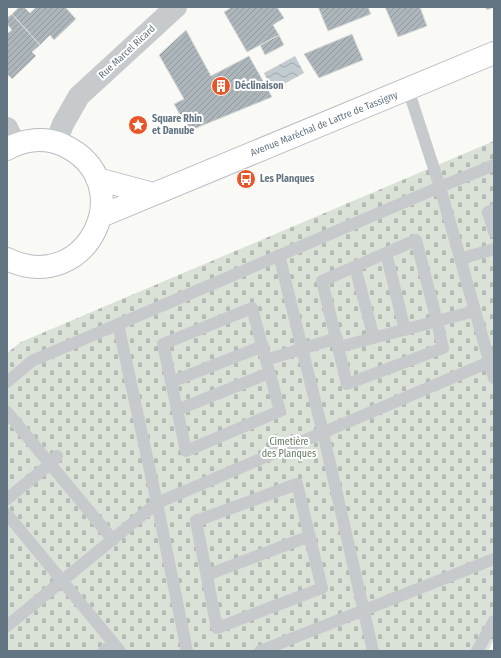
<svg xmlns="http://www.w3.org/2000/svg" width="501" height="658" font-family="'Fira Sans Condensed',sans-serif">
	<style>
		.cemetery { fill: url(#cemetery-stones) }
		.water { fill: url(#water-waves) }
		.building { fill: url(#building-hatch); stroke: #dadbd8 }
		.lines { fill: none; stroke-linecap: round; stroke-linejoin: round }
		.primary-casing { stroke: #b9bdc1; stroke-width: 24 }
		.service { stroke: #c6cacd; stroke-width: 12 }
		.minor { stroke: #c6cacd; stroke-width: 22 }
		.primary { stroke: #fff; stroke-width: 22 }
		.labels { text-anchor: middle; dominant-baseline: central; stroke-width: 4; stroke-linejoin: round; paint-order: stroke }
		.street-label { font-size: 10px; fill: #637482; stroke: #fff }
		.poi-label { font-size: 10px; font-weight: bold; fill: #637482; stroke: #fff; text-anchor: start }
		.park-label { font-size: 10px; fill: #667a62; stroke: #fff }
	</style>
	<defs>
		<pattern id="cemetery-stones" width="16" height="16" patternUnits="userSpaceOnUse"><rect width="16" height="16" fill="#dae1d7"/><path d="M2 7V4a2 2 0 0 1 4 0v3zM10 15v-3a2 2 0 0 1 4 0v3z" fill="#b4bbb4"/></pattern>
		<pattern id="water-waves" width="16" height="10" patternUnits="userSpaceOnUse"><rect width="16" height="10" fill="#c1cbd0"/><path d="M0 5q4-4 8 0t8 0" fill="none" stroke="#a0a9ae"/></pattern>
		<pattern id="building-hatch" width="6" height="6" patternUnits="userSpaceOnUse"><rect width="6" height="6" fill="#adb6bb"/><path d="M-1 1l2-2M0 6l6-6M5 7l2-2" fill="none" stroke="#90999d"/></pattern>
	</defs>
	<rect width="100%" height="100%" fill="#f9f9f6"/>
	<path class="cemetery" d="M494 141V639L488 651H7V353L21 342Z"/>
	<path class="water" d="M295 56 304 73 273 90 264 73Z"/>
	<path class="building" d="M19 7H24L30 13 36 7H65L76 19 54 40 50 35 40 45 12 14Z
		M232 7H277L284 18 273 25 279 35 247 52 224 12Z
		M318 7H368L371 14 328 31Z
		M385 7H420L427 26 398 37Z
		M485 7H494L487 10Z
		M12 14 40 45 32 52 36 56 12 79 7 74V34L12 30 7 24V18Z
		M186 30 211 76 249 56 272 97 189 131 174 104 184 99 159 55Z
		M352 34 363 60 319 78 304 54Z
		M279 35 284 45 265 55 260 45Z"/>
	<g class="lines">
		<g class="primary-casing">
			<path id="primary" d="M7 149C24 139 45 137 63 145 143 182 87 298 7 259
				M97 179 153 194
				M101 216 494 53"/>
		</g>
		<path class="service" d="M408 89 440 187 494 378
			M494 210 488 212 494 232
			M416 240 437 321 443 348 347 384 322 281Z
			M386 253 405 330
			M279 255 323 433 373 651
			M460 259 494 249
			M355 267 374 338
			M118 324 157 503 187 651
			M339 347 475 311
			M266 360 252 308 163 344 186 451 280 411 266 360 337 338
			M7 382 32 361 440 187 494 165
			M171 382 263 346
			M177 410 269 373
			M7 412 113 540
			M297 484 322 588 217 628 196 521Z
			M7 499 50 464 57 456
			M7 514 120 651
			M207 575 310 536
			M7 626 157 503 494 360
			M104 651 113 643
			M260 651 494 559
			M477 651 494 621"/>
		<path class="minor" d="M7 128 15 144
			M56 142 63 124 79 96 176 7"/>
		<use href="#primary" class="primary"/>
	</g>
	<defs>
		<g id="building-disc" transform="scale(1)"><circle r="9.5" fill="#e85627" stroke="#fff"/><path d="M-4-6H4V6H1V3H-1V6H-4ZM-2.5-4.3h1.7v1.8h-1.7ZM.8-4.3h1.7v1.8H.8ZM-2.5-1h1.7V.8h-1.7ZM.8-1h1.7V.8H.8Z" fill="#fff"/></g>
		<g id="sight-disc" transform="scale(1)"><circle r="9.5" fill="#e85627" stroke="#fff"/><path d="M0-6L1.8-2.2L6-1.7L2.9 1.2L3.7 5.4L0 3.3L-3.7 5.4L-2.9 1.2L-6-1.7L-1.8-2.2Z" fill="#fff"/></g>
		<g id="bus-disc" transform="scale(1)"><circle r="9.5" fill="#e85627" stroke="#fff"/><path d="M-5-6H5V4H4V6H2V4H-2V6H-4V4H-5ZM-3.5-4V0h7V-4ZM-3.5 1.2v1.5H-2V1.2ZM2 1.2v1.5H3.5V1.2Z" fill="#fff"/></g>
	</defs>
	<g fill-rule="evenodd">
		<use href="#building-disc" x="221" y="86"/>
		<use href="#sight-disc" x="138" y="125"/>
		<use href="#bus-disc" x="246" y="179"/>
	</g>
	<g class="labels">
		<g class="street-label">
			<text transform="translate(127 52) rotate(-43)">Rue Marcel Ricard</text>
			<text transform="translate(324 124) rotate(-22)">Avenue Maréchal de Lattre de Tassigny</text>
		</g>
		<g class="poi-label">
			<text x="235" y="86">Déclinaison</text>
			<text x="152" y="119">Square Rhin<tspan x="152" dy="12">et Danube</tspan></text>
			<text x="260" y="179">Les Planques</text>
		</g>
		<g class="park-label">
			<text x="289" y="442">Cimetière<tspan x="289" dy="12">des Planques</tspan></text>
		</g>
	</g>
	<rect width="501" height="658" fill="none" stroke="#637482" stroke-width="16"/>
</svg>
